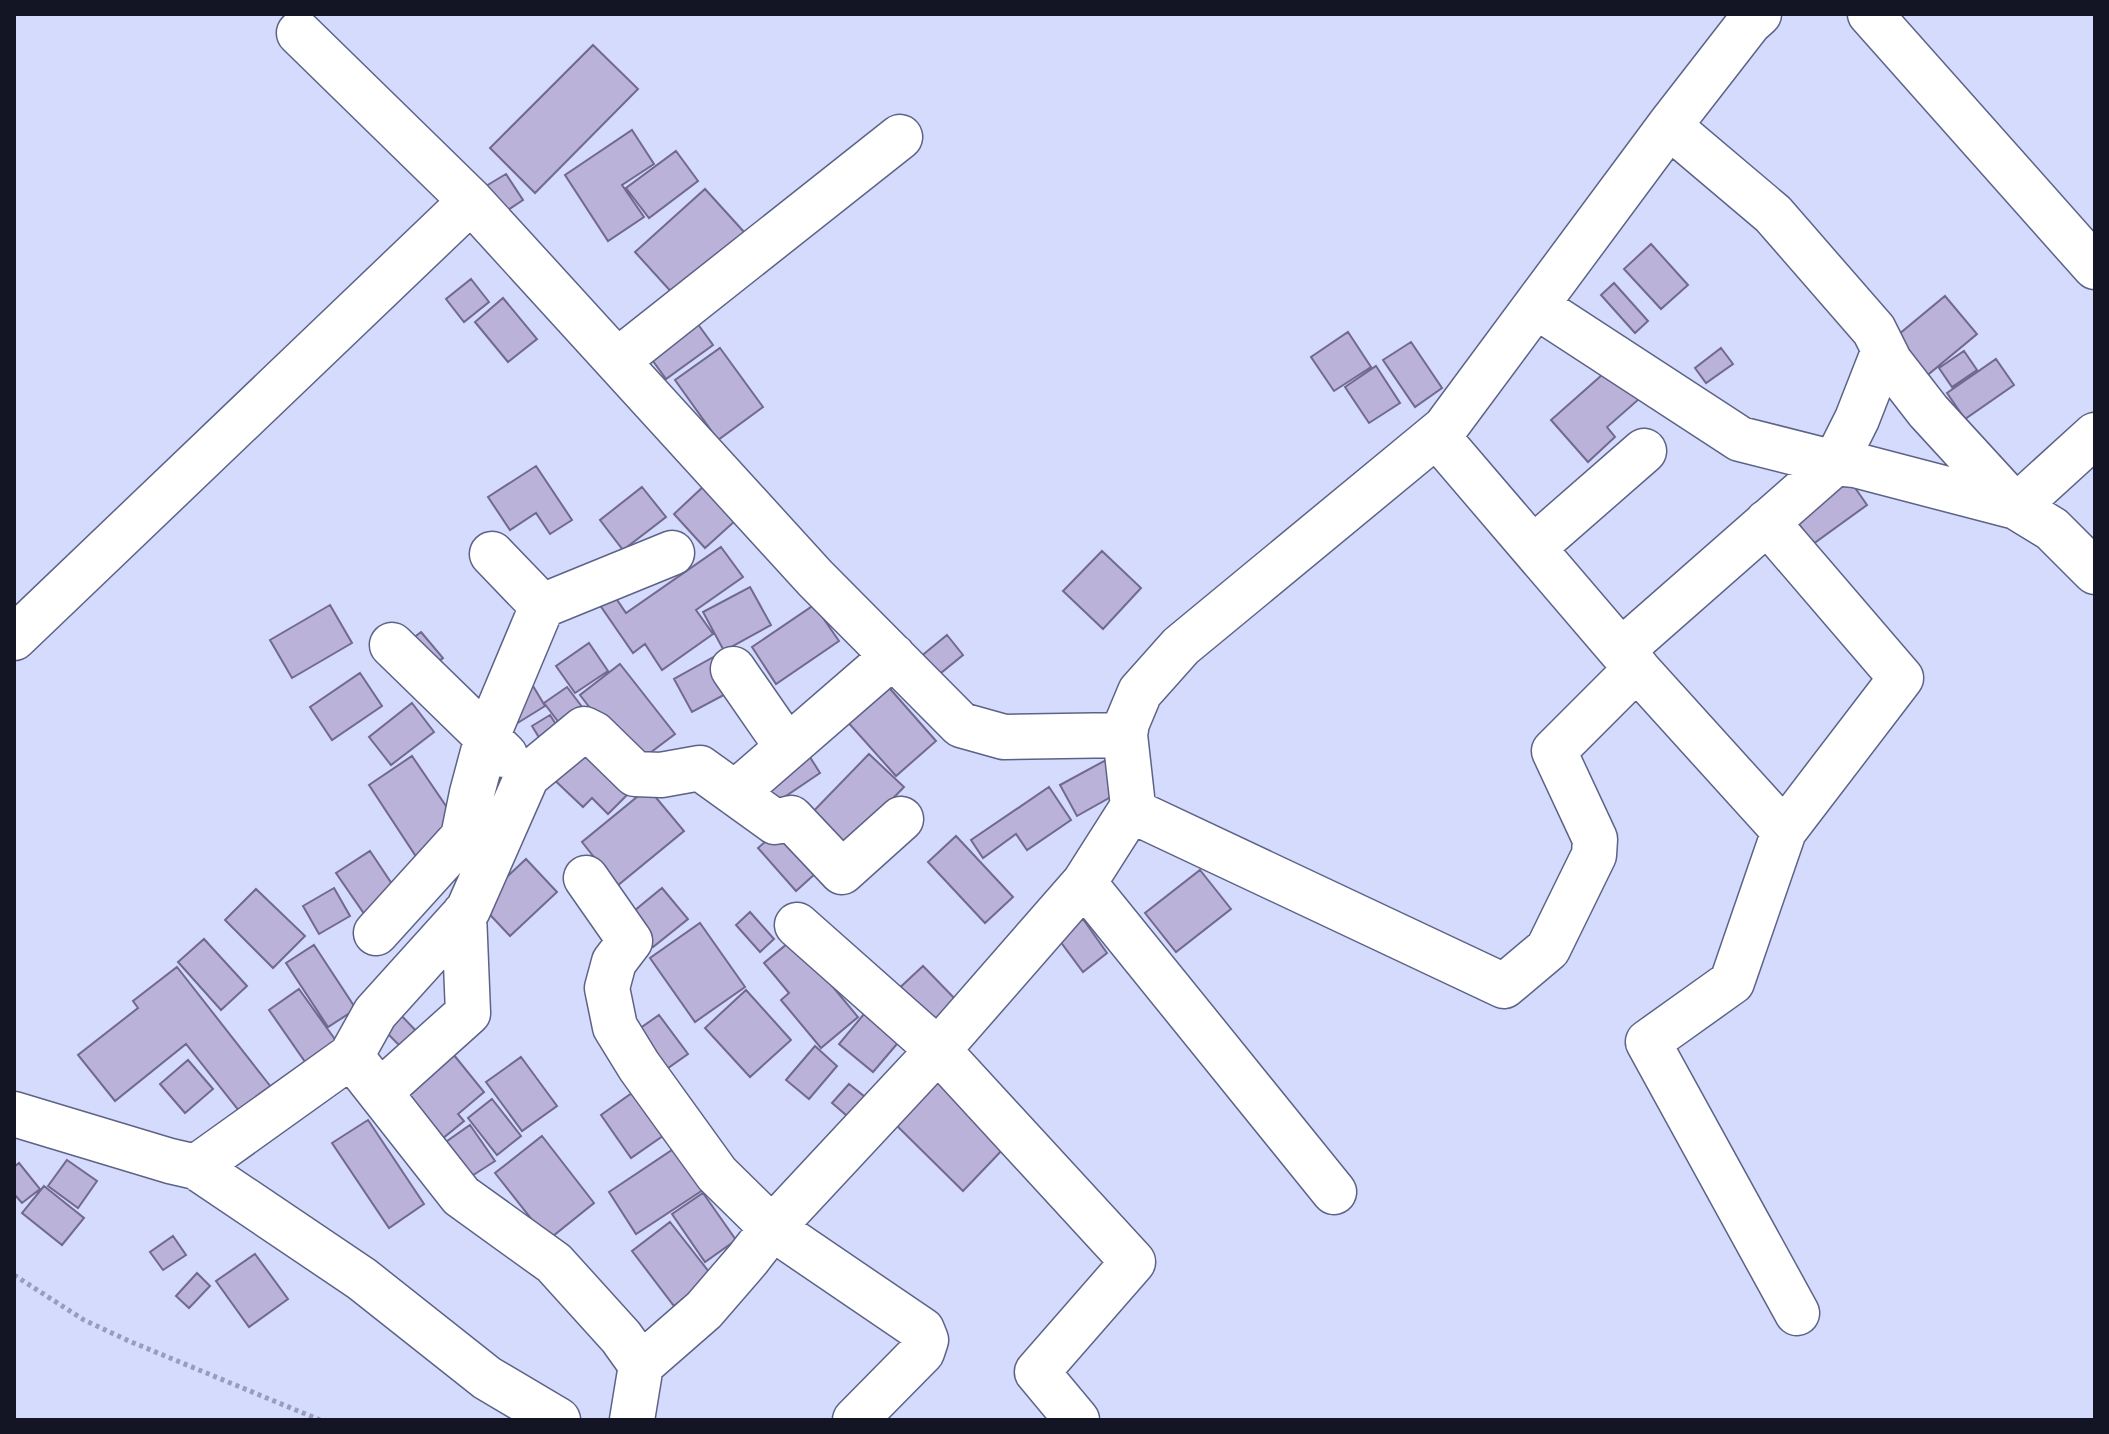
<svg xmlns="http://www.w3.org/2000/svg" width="2109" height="1434" font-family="'DM Sans',sans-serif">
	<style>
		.building { fill: #bbb2da; stroke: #71698e; stroke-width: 2 }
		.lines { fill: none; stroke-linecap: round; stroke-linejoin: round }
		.minor-casing { stroke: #5c6387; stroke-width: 47 }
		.path { stroke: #989eb9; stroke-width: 5; stroke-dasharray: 4 4; stroke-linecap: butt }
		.minor { stroke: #fff; stroke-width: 44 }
	</style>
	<rect width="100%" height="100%" fill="#d4dbfc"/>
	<path class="building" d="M593 45 638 89 535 193 490 148Z
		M632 130 654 164 622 185 644 217 608 241 565 175Z
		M676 151 698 181 649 218 626 188Z
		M506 174 523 200 499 216 481 189Z
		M705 189 745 233 675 296 635 252Z
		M1651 244 1688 285 1661 309 1624 269Z
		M471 279 489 302 464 322 446 299Z
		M1614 283 1648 321 1635 333 1601 295Z
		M1945 296 1977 334 1924 378 1892 340Z
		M503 298 537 339 508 362 475 322Z
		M692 316 713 345 666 379 645 350Z
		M1348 332 1371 367 1334 391 1311 357Z
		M1411 342 1442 388 1415 407 1383 360Z
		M720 348 763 407 718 440 675 380Z
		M1721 348 1733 364 1706 383 1695 368Z
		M1964 351 1977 370 1952 387 1939 368Z
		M1996 359 2014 385 1965 419 1947 393Z
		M1376 366 1400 403 1369 423 1345 387Z
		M1611 367 1639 399 1607 427 1615 437 1588 462 1551 420Z
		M536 466 572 520 550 534 536 513 510 530 488 497Z
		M1842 469 1867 505 1813 544 1787 507Z
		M705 485 736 520 705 548 674 514Z
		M642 487 666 517 623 550 600 520Z
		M721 547 743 577 696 610 713 634 662 670 645 644 633 653 595 598 609 588 626 613Z
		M1102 551 1141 588 1103 629 1063 591Z
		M750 587 771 625 724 651 703 612Z
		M330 605 352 643 292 678 270 640Z
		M814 605 839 641 776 684 752 647Z
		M421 632 443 658 429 669 408 642Z
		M947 635 963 655 931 681 914 662Z
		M589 643 608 671 575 693 556 666Z
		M717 655 735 689 692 712 674 679Z
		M620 664 675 734 634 765 580 695Z
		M360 673 382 706 332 740 310 707Z
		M877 674 936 741 896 776 837 710Z
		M533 686 545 706 516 724 503 704Z
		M567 687 592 720 569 736 544 703Z
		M412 703 434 732 391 765 369 737Z
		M550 715 566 740 548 752 532 726Z
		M586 733 639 783 608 814 592 798 583 807 547 773Z
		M803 746 820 773 768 808 751 781Z
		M869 754 904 787 837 856 802 823Z
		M412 756 463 831 419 861 369 785Z
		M1106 760 1123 790 1077 816 1060 785Z
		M1049 787 1071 820 1027 850 1016 834 983 858 971 840Z
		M648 788 684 831 617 886 582 842Z
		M789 821 826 864 796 891 758 848Z
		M956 836 1013 897 985 923 928 862Z
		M370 851 398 893 365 915 336 873Z
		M526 859 557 892 510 936 479 903Z
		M1200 870 1231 909 1176 952 1145 913Z
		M334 888 350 916 319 934 303 906Z
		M662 888 688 919 653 947 628 916Z
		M256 889 305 936 273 968 225 920Z
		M750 912 774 939 760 952 736 925Z
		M1083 919 1107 953 1083 972 1057 937Z
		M700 923 745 987 695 1022 650 958Z
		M204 939 247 986 221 1010 178 962Z
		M793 939 858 1017 821 1048 781 1000 789 993 764 963Z
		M314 945 356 1009 328 1027 286 963Z
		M923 966 959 1003 931 1031 894 993Z
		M177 967 271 1087 240 1112 186 1044 115 1101 78 1055 138 1008 133 1001Z
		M299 989 339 1045 308 1066 269 1010Z
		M746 990 791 1040 750 1077 705 1028Z
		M874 1002 908 1031 873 1072 839 1044Z
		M396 1010 421 1036 405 1051 380 1026Z
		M659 1015 688 1054 658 1075 629 1036Z
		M445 1044 484 1092 458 1114 464 1121 437 1143 391 1089Z
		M815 1046 837 1066 809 1099 786 1080Z
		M521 1057 557 1106 522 1131 486 1082Z
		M188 1060 213 1089 185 1113 160 1084Z
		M933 1073 1007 1145 963 1191 889 1118Z
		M849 1084 870 1101 853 1121 832 1103Z
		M639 1088 670 1131 631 1158 601 1115Z
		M492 1099 521 1136 497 1155 468 1118Z
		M368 1120 424 1204 389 1228 332 1143Z
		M470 1125 495 1161 464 1181 440 1146Z
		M542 1136 594 1203 548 1240 495 1173Z
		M681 1144 709 1186 636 1234 609 1192Z
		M67 1160 97 1181 78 1208 48 1186Z
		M19 1163 40 1189 22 1203 14 1194V1167Z
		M44 1186 84 1218 62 1245 22 1213Z
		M703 1193 736 1240 705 1262 672 1214Z
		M670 1222 713 1277 674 1306 632 1251Z
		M173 1236 186 1255 163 1270 150 1252Z
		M255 1254 288 1299 249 1327 216 1281Z
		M197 1273 210 1286 189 1308 176 1296Z"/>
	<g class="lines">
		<g class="minor-casing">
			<path id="minor" d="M1870 14 2095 267
				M299 33 471 201 815 578 961 725 1004 737 1125 735 1133 806 1084 883 938 1050 772 1228 748 1259 704 1310 641 1365 632 1420
				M1669 126 1773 214 1874 330 1890 362 1928 411 2016 507 2052 529 2095 572
				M1536 306 1740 439 1835 463 1855 465 2016 507 2095 435
				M617 361 900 137
				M1437 436 1621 651 1784 831
				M1767 522 1901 678 1784 831 1732 982 1648 1042 1797 1313
				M1533 548 1644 451
				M492 554 542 606 672 553
				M14 638 471 201
				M392 645 505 755
				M1621 651 1835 463 1857 419 1884 350
				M733 669 787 747
				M1125 735 1127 723 1140 692 1181 646 1445 428 1669 126 1749 23 1759 14
				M735 793 893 656
				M1130 810 1504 986 1548 949 1594 855 1595 839 1554 751 1637 668
				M586 878 630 941 614 962 607 988 615 1027 639 1066 717 1174 772 1228 922 1330 926 1340 922 1352 855 1420
				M1084 883 1334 1192
				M797 925 938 1050 1133 1262 1037 1372 1077 1420
				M376 933 463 837 472 793 487 737 542 606
				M351 1056 461 1196 554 1263 621 1337 641 1365
				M380 1092 468 1013 464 914
				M14 1114 170 1161 196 1167 362 1279 487 1378 558 1420
				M196 1167 351 1056 375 1013 468 910 527 776 584 729 594 734 635 774 661 775 700 768 775 822 791 818 842 872 901 819"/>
		</g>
		<path class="path" d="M14 1275 84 1320 129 1341 320 1420"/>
		<use href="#minor" class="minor"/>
	</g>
	<rect width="2109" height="1434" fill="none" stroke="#131524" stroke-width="32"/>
</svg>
